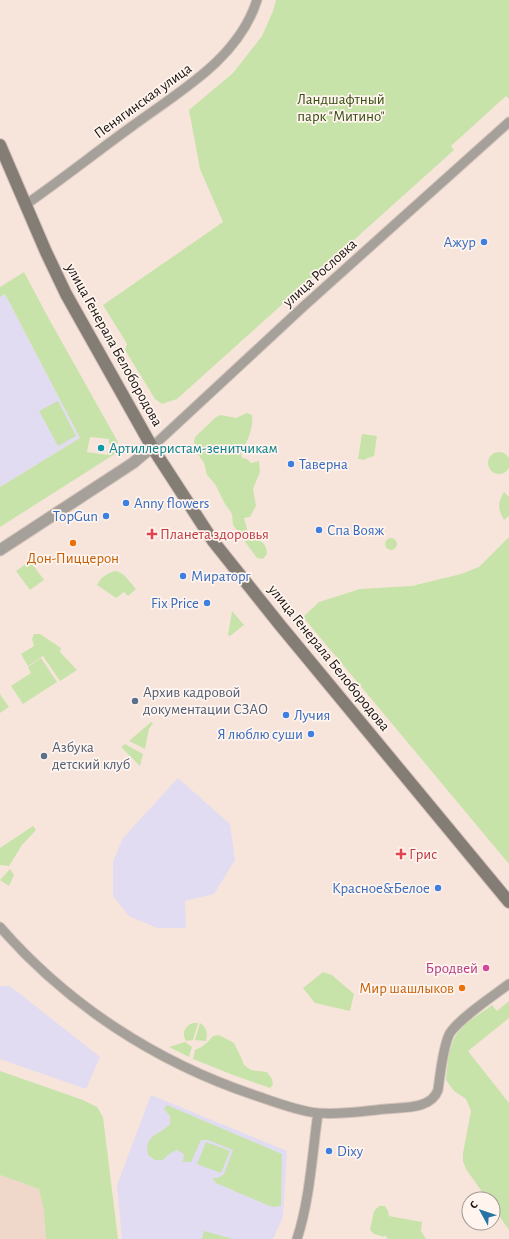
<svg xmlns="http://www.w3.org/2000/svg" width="509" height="1239" font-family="'Alegreya Sans',sans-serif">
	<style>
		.built { fill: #efd7c9 }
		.education { fill: #e1dcf1 }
		.green { fill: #c8e3aa }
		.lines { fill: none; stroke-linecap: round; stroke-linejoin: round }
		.minor-casing { stroke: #d3c3bb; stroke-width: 11 }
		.tertiary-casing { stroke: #d3c3bb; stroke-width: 13 }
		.secondary-casing { stroke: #d3c3bb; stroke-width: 14 }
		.minor { stroke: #a5a09a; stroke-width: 9 }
		.tertiary { stroke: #a5a09a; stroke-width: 11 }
		.secondary { stroke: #847d75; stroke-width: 12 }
		.shop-dot { fill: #3f7fe0; stroke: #fff4ee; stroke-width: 1.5 }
		.culture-dot { fill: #0f9aa8; stroke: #fff4ee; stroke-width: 1.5 }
		.health-dot { fill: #e0444e; stroke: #fff4ee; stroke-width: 1.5 }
		.food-dot { fill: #e8710a; stroke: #fff4ee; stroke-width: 1.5 }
		.service-dot { fill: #5c6f8a; stroke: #fff4ee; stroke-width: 1.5 }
		.hotel-dot { fill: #d1479c; stroke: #fff4ee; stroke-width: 1.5 }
		.labels { text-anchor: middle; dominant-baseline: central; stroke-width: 3.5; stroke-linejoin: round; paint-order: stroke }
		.park-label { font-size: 15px; fill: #354d10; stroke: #fff4ee }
		.street-label { font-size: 15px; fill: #18120f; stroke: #fff4ee }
		.shop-label { font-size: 15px; fill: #366cbe; stroke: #fff4ee; text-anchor: start }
		.culture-label { font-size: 15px; fill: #0d838f; stroke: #fff4ee; text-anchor: start }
		.health-label { font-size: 15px; fill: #be3a42; stroke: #fff4ee; text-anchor: start }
		.food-label { font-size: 15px; fill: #c56008; stroke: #fff4ee }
		.service-label { font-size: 15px; fill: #4e5e75; stroke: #fff4ee; text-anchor: start }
		.hotel-label { font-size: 15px; fill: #b23c85; stroke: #fff4ee; text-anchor: end }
	</style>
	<rect width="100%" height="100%" fill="#f7e5dc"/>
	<path class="built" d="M0 1175 39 1189 66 1239H0Z"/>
	<path class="education" d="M5 294 80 438 0 487V297Z
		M178 778 230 824 235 860 214 894 185 901 186 928H157L129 916 113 896V861L123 838Z
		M0 986H10L100 1057 86 1089 0 1059Z
		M151 1095 287 1151 283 1217 273 1239H122L117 1185Z"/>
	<path class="green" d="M276 0H509V99L506 96 451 146 454 150 177 399 162 404 155 399 125 350 127 344 103 305 223 222 200 169 189 110 233 73 262 36 273 11Z
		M24 272 49 319 118 442 117 444H109V439L90 437 87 452 107 455 108 451 118 452 0 527V487L80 438 5 294 0 297V287Z
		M58 401 76 436 58 446 39 411Z
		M247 413 252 415C254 428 247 442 241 453L242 458 247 459 251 463 259 461 260 472 253 489 256 506 250 517 244 518 249 536C258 539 267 542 267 554L263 559 257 558 233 525 232 514 225 504 215 484 207 475 204 463 197 453 194 442 195 437 216 417 221 415 236 418Z
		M362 434 377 436 374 456 365 459V460L358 459Z
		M488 463a11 11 0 1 1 22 0a11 11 0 1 1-22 0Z
		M504 492 509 497V516L504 520C498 509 497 503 504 492Z
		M509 537V864L303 617 319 602 360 589 412 586 461 574 479 567Z
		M385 544a6 6 0 1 1 12 0a6 6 0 1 1-12 0Z
		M30 561 44 580 30 590 16 571Z
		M117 571 124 575 136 589 128 596 124 592 116 598 97 585C101 577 108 572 117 571Z
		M232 611 244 625 230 636 228 635Z
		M34 634H40L61 648 60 652 77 670 60 681 43 656 28 666 21 654 34 646 32 639Z
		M41 658 57 682 23 704 11 686 31 673 28 667Z
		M0 694 9 707 0 713Z
		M151 722 153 723 149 729 145 749 129 741Z
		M125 744 143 754 140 766 121 747Z
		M33 826 36 830 22 845 9 866 0 865V848Z
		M10 869 14 875 9 886 0 880Z
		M323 972 332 975 354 994 350 1011 315 1003 303 988Z
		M509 1001V1018L468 1051 509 1103V1230L493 1207V1199H487L466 1169 463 1161V1153L471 1111 466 1099 454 1091 446 1080C448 1063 448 1043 460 1030 468 1020 482 1013 492 1005L497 1011Z
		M193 1023H198L193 1040 186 1041C181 1033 185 1026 193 1023Z
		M200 1023C207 1028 208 1033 206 1041L195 1040Z
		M219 1035 234 1043 241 1057 244 1065 251 1070 267 1072 272 1079 273 1085 270 1088 233 1075 193 1059 195 1050C203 1047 207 1043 213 1036Z
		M185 1042 192 1047 189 1057 169 1047Z
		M0 1071 83 1100 97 1107 103 1117 118 1239H46L44 1210 39 1189 0 1175Z
		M167 1105 282 1154 281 1206 272 1207 216 1183 212 1178H218L224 1174 233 1150 208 1140H201L191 1162H183L184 1154 177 1150 169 1154 163 1160H155L148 1155C144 1134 159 1136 170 1124V1116L164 1109Z
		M206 1142 230 1151 221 1173 197 1164Z
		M379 1206H385L388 1211 389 1216 422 1222 421 1231 426 1239H388L385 1235 384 1237 374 1234 370 1230 374 1211Z
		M204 1231 233 1239H202Z"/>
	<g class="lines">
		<g class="minor-casing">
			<path id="minor" d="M25 205C61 180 95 153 131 127 178 92 238 60 257 0
				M152 447 304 306 509 122
				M0 927C68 1005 156 1062 254 1095 272 1101 300 1112 318 1113 340 1115 363 1111 385 1109 402 1107 431 1110 438 1090 440 1076 443 1045 450 1033 460 1018 493 996 509 984
				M297 1239C310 1199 312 1155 318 1113"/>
		</g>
		<g class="tertiary-casing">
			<path id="tertiary" d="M0 550 133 463 152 447"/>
		</g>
		<g class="secondary-casing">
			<path id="secondary" d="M0 145 46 252 66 294 152 447 213 541 280 625 509 902"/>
		</g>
		<use href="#minor" class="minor"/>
		<use href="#tertiary" class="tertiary"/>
		<use href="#secondary" class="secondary"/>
	</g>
	<g class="shop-dot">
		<circle cx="484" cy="242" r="4"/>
		<circle cx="291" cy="464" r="4"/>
		<circle cx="126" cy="503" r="4"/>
		<circle cx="106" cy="516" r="4"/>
		<circle cx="319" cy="530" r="4"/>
		<circle cx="183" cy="576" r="4"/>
		<circle cx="207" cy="603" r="4"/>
		<circle cx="286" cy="715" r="4"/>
		<circle cx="311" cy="734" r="4"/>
		<circle cx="438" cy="888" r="4"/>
		<circle cx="329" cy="1151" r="4"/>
	</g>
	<circle class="culture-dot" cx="101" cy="448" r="4"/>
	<g class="health-dot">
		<path d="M150 528h4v4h4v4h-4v4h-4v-4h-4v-4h4z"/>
		<path d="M399 848h4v4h4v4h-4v4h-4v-4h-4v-4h4z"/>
	</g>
	<g class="food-dot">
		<circle cx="73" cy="543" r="4"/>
		<circle cx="462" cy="988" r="4"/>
	</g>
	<g class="service-dot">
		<circle cx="135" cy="701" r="4"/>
		<circle cx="44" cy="756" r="4"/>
	</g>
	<circle class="hotel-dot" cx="486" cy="968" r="4"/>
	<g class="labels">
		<g class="park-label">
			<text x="341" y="99">Ландшафтный<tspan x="341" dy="17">парк "Митино"</tspan></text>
		</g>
		<g class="street-label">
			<text transform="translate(143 101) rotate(-36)">Пенягинская улица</text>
			<text transform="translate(320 273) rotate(-42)">улица Рословка</text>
			<text transform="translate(114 345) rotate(61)">улица Генерала Белобородова</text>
			<text transform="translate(329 658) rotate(51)">улица Генерала Белобородова</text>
		</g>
		<g class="shop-label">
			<text x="476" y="242" text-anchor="end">Ажур</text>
			<text x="299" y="464">Таверна</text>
			<text x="134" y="503">Anny flowers</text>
			<text x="98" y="516" text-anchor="end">TopGun</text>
			<text x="327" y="530">Спа Вояж</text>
			<text x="191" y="576">Мираторг</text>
			<text x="199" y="603" text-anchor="end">Fix Price</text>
			<text x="294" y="715">Лучия</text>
			<text x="303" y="734" text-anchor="end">Я люблю суши</text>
			<text x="430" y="888" text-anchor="end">Красное&amp;Белое</text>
			<text x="337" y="1151">Dixy</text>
		</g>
		<g class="culture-label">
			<text x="109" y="448">Артиллеристам-зенитчикам</text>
		</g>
		<g class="health-label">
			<text x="160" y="534">Планета здоровья</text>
			<text x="409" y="854">Грис</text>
		</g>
		<g class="food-label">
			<text x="73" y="558">Дон-Пиццерон</text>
			<text x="454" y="988" text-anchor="end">Мир шашлыков</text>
		</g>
		<g class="service-label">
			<text x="143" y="692">Архив кадровой<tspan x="143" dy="17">документации СЗАО</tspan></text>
			<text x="52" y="747">Азбука<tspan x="52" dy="17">детский клуб</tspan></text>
		</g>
		<g class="hotel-label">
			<text x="478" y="968">Бродвей</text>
		</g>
	</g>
	<g transform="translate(481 1211) rotate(310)"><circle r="19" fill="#fff4ee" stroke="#a39a95"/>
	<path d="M0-3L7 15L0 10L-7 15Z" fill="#2773a6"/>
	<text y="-6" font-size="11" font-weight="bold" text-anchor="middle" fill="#18120f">С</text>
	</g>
</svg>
